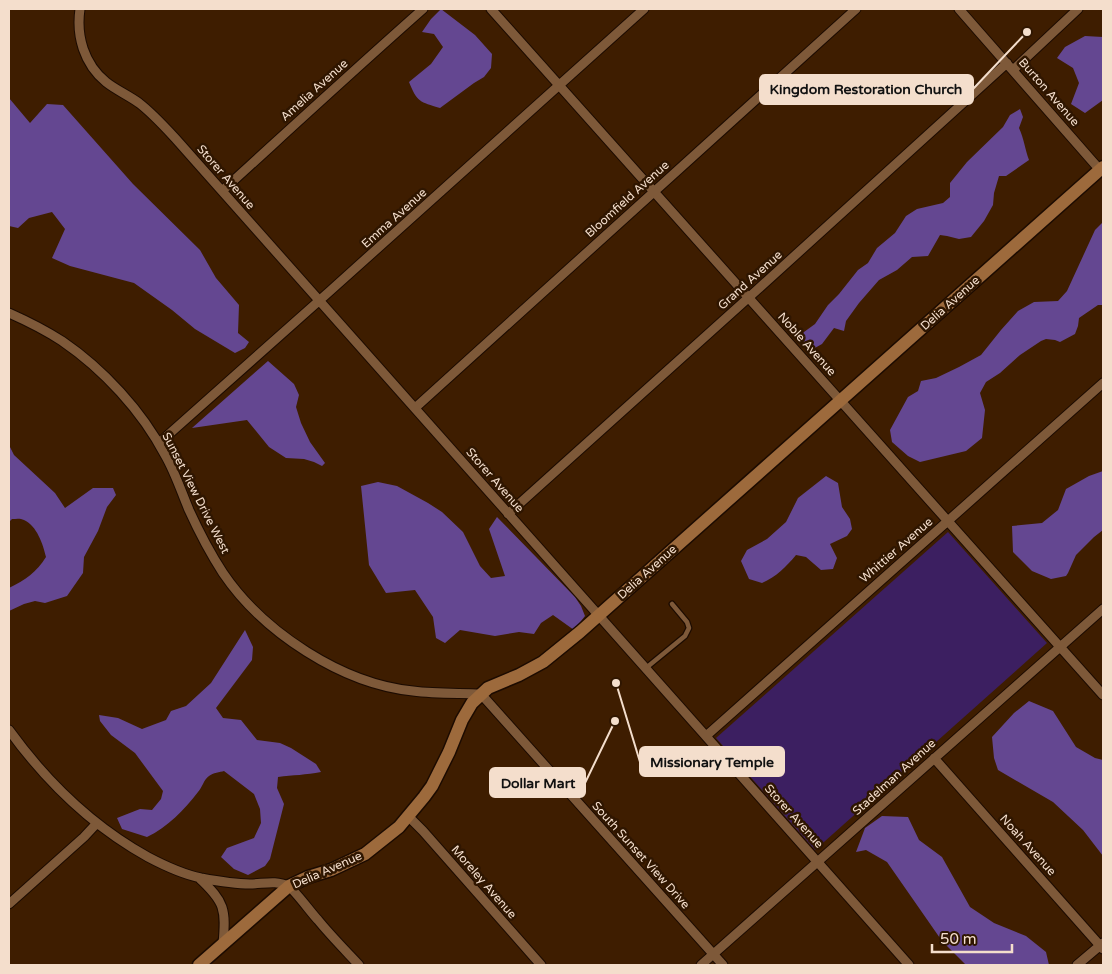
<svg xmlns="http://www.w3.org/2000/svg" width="1112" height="974" font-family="'Varela Round',sans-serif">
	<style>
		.green { fill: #3c1f61 }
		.forest { fill: #644791 }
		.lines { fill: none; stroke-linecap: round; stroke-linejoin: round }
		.lane-casing { stroke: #1c0b00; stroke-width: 7 }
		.street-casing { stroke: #1c0b00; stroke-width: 11 }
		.secondary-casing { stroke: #1c0b00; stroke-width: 15 }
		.lane { stroke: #7e5939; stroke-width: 4.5 }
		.street { stroke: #7e5939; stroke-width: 9 }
		.secondary { stroke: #9d6a3c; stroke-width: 12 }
		.labels { text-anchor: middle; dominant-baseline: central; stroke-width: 5; stroke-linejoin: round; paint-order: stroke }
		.street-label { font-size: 12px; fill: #f4decc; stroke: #2f1600 }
		.leader { fill: none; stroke: #f4decc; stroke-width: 2 }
		.callout-dot { fill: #f4decc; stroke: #2f1600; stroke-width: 2 }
		.callout { fill: #f4decc; stroke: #f4decc; stroke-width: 2 }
		.callout-label { font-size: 14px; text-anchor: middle; font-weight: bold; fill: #111 }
	</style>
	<rect width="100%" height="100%" fill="#3e1d00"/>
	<path class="green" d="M948 532 1047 643 815 850 716 738Z"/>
	<path class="forest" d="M441 9 475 35 492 54 491 68 484 77 474 83 440 108C420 102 417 102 409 82L431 64 443 47 434 34 422 32 431 19Z
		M1085 36 1103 37V100L1085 113 1071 104 1079 83 1073 68 1057 58 1065 47Z
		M9 98 30 123 47 104 63 105 133 184 200 250 216 278 239 305 238 333 249 342 245 348 235 353 195 329 172 310 134 283 70 266 52 258 65 229 52 212 29 218 18 228 9 226Z
		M1020 109 1023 117 1019 128C1024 139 1025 149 1029 160L1006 176H999L994 193 993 205 984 221 971 237 959 239 947 236 940 235 928 256 912 257 897 270 879 280 859 303 846 321 844 331 834 328 822 344 813 349 799 339 804 332 815 324 828 305 839 294 858 270 868 263 877 248 895 233 906 216 917 209 943 203 950 197V183L967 162 1003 127 1010 115Z
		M1103 222V305H1098L1079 318 1078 326 1075 334 1060 342 1055 340 1046 339 1041 341 1020 355 1000 373 986 382 980 393 985 410 982 438 966 451 920 462 908 456 892 442 890 430 908 397 918 391 921 381 936 378 959 367 981 355 1001 330 1018 311 1034 302 1058 301 1067 291 1095 230Z
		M268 361 294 384 299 395 296 407 301 423 310 442 325 463 322 466 314 462 304 459 286 458 269 447 247 420 192 428Z
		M9 445 14 455 55 493 65 508 93 488H113L116 495 107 507 98 531 84 557 83 573 67 596 45 603 35 601 24 604 9 611V588C25 580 37 572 46 557 43 544 37 526 24 520 20 518 16 519 12 519L9 522Z
		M1103 471V530L1094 537 1076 555 1068 573 1066 576 1051 579 1032 571 1013 552 1012 526 1042 523 1058 510 1066 489 1089 476Z
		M826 476 838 483 842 507 850 519 852 529 847 536 830 544 837 558 833 569 821 570 806 557 796 555C786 567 776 577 762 583L749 579 741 561 747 550 767 539 786 522 798 498Z
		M378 482 397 486 428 503 442 512 463 532 480 566 491 578 505 576 489 529 497 517 575 597 581 606 585 616 574 630 553 615 541 623 534 634 519 632 495 636 460 630 445 643 436 638 433 617 415 590 386 593 369 565 361 486Z
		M245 630 253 647 252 660 216 708 223 718 241 720 257 740 280 743 291 748 316 764 321 772C306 775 293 775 278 777L277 788 284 804 270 859 265 866 248 875 234 869 221 857 227 848 254 838 261 823 260 809 254 794 224 771C220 772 213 773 209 776 204 779 202 788 198 792 184 810 168 827 147 837L122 829 117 818 140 809 152 810 161 799 163 791 135 753 111 735 100 721 99 715 118 718 142 729 166 720 171 711 186 706 211 683Z
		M1029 701 1053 711 1076 747 1095 758 1103 760V856L1083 830 1053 802 998 770 994 758 992 737 1014 713Z
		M882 816 908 817 919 840 942 857 970 907 994 923 1026 936 1046 952 1049 965H966L942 941 887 862 866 850 856 852 865 828Z"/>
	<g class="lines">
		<g class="lane-casing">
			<path id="lane" d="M646 668 685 636 689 628 687 622 672 604"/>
		</g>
		<g class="street-casing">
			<path id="street" d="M80 9C76 36 84 64 106 82 116 90 128 95 139 103 152 113 163 125 175 138L909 965
				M491 9 1103 695
				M959 9 1100 170
				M1013 70 1078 9
				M222 191C289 130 355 69 423 9
				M9 313C27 321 45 330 62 341 103 369 142 411 165 455 175 472 181 491 189 510 199 532 210 553 223 573 263 632 342 684 413 691 436 694 459 693 481 694L723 965
				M415 408 856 9
				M159 443 330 291 644 9
				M508 514 757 290 1007 63
				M9 730C46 781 92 826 148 857 165 866 182 874 201 878 217 881 234 884 250 884 263 884 276 880 288 886 294 889 312 914 318 920 331 936 345 950 359 965
				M706 736 1103 383
				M934 758 1103 949
				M408 816 423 831 541 965
				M199 878C225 902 226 909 223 944
				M9 904 84 837 97 823
				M701 965 1103 609
				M1077 965 1103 943"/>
		</g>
		<g class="secondary-casing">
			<path id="secondary" d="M199 965 289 886 308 877 331 870 365 854 399 827 424 797 432 786 449 752 462 720 472 703 488 688 519 675 543 662 580 632 1103 167"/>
		</g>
		<use href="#lane" class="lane"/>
		<use href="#street" class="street"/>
		<use href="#secondary" class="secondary"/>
	</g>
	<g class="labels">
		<g class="street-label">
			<text transform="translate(314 90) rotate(-42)">Amelia Avenue</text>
			<text transform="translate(1049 92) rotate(49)">Burton Avenue</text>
			<text transform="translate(226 177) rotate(49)">Storer Avenue</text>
			<text transform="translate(627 199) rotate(-42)">Bloomfield Avenue</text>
			<text transform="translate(394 218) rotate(-42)">Emma Avenue</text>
			<text transform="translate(750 280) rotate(-42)">Grand Avenue</text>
			<text transform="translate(950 303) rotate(-42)">Delia Avenue</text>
			<text transform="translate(807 344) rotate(48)">Noble Avenue</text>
			<text transform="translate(495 480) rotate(49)">Storer Avenue</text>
			<text transform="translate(196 493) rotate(63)">Sunset View Drive West</text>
			<text transform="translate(896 550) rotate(-41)">Whittier Avenue</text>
			<text transform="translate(647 572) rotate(-42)">Delia Avenue</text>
			<text transform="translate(894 777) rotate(-42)">Stadelman Avenue</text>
			<text transform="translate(794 816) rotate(48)">Storer Avenue</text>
			<text transform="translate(1028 845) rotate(48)">Noah Avenue</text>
			<text transform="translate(641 855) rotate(48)">South Sunset View Drive</text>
			<text transform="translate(327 870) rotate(-24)">Delia Avenue</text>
			<text transform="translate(484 882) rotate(49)">Moreley Avenue</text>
		</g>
	</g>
	<path class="leader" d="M1027 32L973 89M616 683L640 762M615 721L585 783"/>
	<g class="callout-dot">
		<circle cx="1027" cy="32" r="5"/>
		<circle cx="616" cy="683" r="5"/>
		<circle cx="615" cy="721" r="5"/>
	</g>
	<g class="callout">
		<rect x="760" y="75" width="213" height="29" rx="5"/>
		<rect x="640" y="747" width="144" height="29" rx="5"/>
		<rect x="490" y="768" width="95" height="29" rx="5"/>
	</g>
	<g class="callout-label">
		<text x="866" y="94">Kingdom Restoration Church</text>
		<text x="712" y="767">Missionary Temple</text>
		<text x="538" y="788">Dollar Mart</text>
	</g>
	<rect width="1112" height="974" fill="none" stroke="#f4decc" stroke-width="20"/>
	<path d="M932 944v8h80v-8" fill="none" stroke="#f4decc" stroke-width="2.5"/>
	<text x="940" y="944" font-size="15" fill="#f4decc" stroke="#2f1600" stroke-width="4" paint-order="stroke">50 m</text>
</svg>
